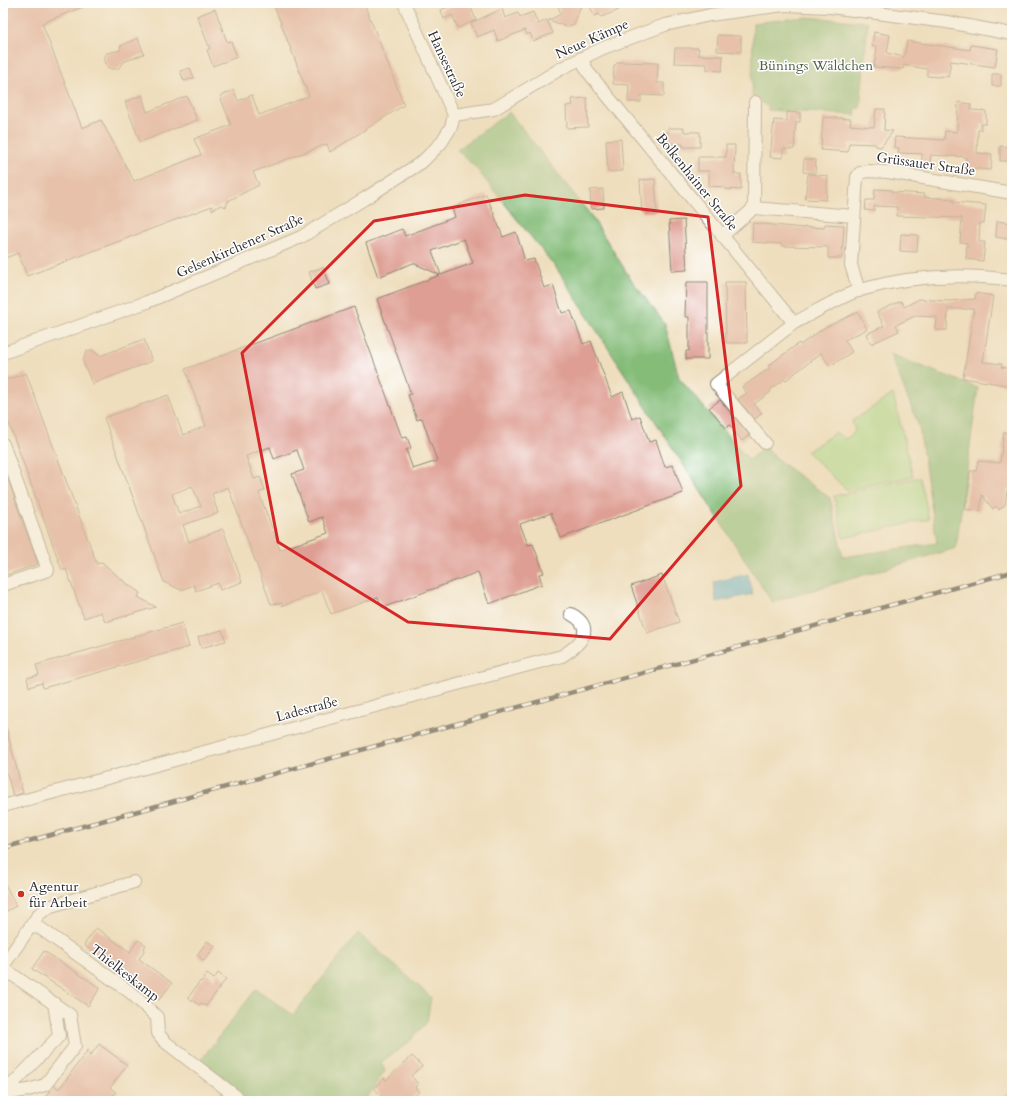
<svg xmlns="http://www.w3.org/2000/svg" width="1015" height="1104" font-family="Cardo,serif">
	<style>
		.green { fill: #a6dc8d; stroke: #68845c }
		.forest { fill: #84bc78; stroke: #587452 }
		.water { fill: #4daacc; stroke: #3c6a7c }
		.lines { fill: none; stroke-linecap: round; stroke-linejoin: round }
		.stream { stroke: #4daacc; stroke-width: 3.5 }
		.building { fill: #de9e93; fill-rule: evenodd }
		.minor-casing { stroke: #8c8474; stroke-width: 14 }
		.minor { stroke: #fff; stroke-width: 12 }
		.rail-casing { stroke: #2b2b2b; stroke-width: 4.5 }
		.rail { stroke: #fff; stroke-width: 3; stroke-dasharray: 9; stroke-linecap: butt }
		.marked { fill: none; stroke: #d62828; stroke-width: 3; stroke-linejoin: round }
		.poi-dot { fill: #c8321e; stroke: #fff; stroke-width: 1.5 }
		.labels { text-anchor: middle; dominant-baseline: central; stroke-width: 3; stroke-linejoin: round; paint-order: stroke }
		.street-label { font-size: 14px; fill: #2b2b2b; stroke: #fff }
		.park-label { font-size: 14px; fill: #506048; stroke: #fff }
		.poi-label { font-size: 14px; fill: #2b2b2b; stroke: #fff; text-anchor: start }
	</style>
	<rect width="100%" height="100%" fill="#fff"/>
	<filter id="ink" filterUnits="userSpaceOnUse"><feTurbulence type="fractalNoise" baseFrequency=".025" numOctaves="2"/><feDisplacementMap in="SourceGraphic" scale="8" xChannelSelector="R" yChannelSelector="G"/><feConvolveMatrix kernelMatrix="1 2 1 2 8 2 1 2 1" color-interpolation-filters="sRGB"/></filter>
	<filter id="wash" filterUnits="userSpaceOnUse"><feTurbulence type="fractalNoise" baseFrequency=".012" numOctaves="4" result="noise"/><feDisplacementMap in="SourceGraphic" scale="16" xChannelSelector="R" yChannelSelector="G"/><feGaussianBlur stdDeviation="0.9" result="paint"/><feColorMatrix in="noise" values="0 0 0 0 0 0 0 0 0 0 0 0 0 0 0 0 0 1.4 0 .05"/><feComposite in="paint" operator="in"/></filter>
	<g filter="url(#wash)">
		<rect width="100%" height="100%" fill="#eedebd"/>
		<path class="green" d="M893 394 913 476 847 490 807 452 836 432 844 439 850 437 855 431 852 421Z
			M920 477 929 519 843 538 834 496Z"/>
		<path class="forest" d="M806 17 868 22 860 108H856L855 115 768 110V106L763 104 758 96H752L753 23Z
			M509 112 592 217 630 278 665 324 679 378 749 460 764 446 783 464 830 498 843 557 937 543 919 426 890 354 978 388 956 548 772 602 557 269 475 167 457 150Z
			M358 933 431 997 427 1022 407 1044 381 1062 385 1071 365 1101H215L230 1082 201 1060 256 989 293 1015Z"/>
		<path class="water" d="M748 574 753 594 716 602 714 582Z"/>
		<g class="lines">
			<path class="stream" d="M999 1101 1012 1093"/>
		</g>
		<g id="blocks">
			<path class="building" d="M3 3H93L42 23 82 128 101 120 134 181 201 155 194 139 231 125 220 96 234 90 238 101 252 95 259 115 309 96 273 3H364L404 105 330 152 327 144 253 172 259 185 228 201 226 207 221 205 212 210V206L27 276 18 253 3 259Z
				M457 3H469L476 20 458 28 452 15 444 19 441 10Z
				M557 3H582L574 24 567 27 549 20 561 14Z
				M589 3H616L619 10 601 17 599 14 594 16Z
				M215 9 227 42 231 41 237 57 213 66 207 50 210 49 197 16Z
				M502 9 505 18 518 13 520 17 533 12 538 24 547 20 553 33 533 41 530 33 527 35 525 30 498 41 494 30 477 37 471 23Z
				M874 32 890 35 887 53 904 57 907 41 970 50 971 45 998 49 995 67 951 61 948 77 942 76 939 77 927 76V69L904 65 903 69 874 67 877 47 872 46Z
				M718 35 741 36V52L717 51Z
				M138 38 144 54 123 62 118 69H111L107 67 104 58 107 53 121 50 120 46Z
				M675 48H699L698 55 723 56 722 71 707 70V64L674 63Z
				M618 62 658 63 657 83H664V96L641 95V102H628L629 85 613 84 614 66Z
				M190 68 194 78 184 81 180 71Z
				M992 74H1001V86H992Z
				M142 95 147 112 187 96 197 120 140 142 125 102Z
				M587 98 588 127 567 128 566 106 573 105 572 99Z
				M958 102 971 104V110L986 111V124H981V130H978L977 153 992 154 991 170 965 168 966 157 931 155 930 163H922V154L898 153 899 148H894L895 137 944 140 945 131 957 132Z
				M876 109H885L884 130 893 131 881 147 876 146 875 144 849 143 848 152 821 150 823 117 851 119 850 125 874 127Z
				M787 112 800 113V122H796L794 149H783V158L770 157 774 120 787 121Z
				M668 128H684V132H700V147H683V144L667 143Z
				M621 139 623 171 608 172 606 140Z
				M726 145H735L734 174H741V190L724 189 725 187 709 186V171H698V157H726Z
				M1000 146 1012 147 1011 161H1000Z
				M804 159 816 160 815 173 803 172Z
				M808 174 828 176 826 200 805 199Z
				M655 179 657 212H642L640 180Z
				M603 189 604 208 591 209 590 190Z
				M875 189 892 190V192L925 194 924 197 953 199V202L986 205 984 223H980L979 242H985L983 261 966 259 967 243 960 242 962 218 896 216 897 207 874 206V211L865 210 866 200H874Z
				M486 194 503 237 516 232 525 261 534 259 544 288 553 285 562 313 571 311 583 344 591 341 612 397 623 392 632 419 640 416 649 442 656 440 665 467 673 465 683 493 561 538 551 513 520 524 528 545 533 544 544 573 539 574 542 584 489 604 478 572 382 608 378 597 331 614 322 591 282 606V603L271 604 228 487 212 494 218 513 183 525 189 542 223 529 242 582 220 590 218 583 196 591 194 585 181 590 164 582 104 418 168 395 183 435 206 426 185 369 354 307 402 438 407 437 411 448 406 450 413 469 437 461 422 418 417 420 408 395 411 394 377 299 440 275 413 263 378 277 366 243 402 229 405 236 455 217 452 208ZM464 239 473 263 441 275 432 251ZM270 447 274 459 297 450 304 470 292 474 309 522 322 517 328 533 280 550 259 493 265 490 260 477 254 479 246 456ZM192 486 201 506 179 514 172 494Z
				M684 220 687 270 672 271 669 221Z
				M997 221 1012 223V240L996 237Z
				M753 223 804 228V227L824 228 825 224 844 225 842 258H828V247L782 246V244L752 242Z
				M901 234 918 235 917 252 900 251Z
				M323 267 330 284 315 289 309 272Z
				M686 282H708V359H686V351H689V317H685Z
				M725 282H746L747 343H726Z
				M976 293 993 296 983 362 1002 364 1001 367 1012 369V386L963 378 974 309H948L947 330H936L937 317 915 316 896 325 899 331 871 344 866 334 884 326 877 312 901 301 904 307 919 299 948 301 975 299Z
				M858 312 867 329 845 340 852 352 830 366 821 353 786 380 785 379 770 390 771 392 754 404 762 413 755 419 738 399 747 393 742 387 770 368 768 366 799 343 800 345 824 328Z
				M144 339 152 361 92 384 83 361 86 352 92 350 100 356Z
				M26 373 97 564 102 562 122 580 140 593 138 597 156 607 105 622 101 612 84 618 66 569 62 570 3 407V381Z
				M720 400 749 435 742 441 730 425 726 428 709 408Z
				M1004 432 1012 433V486L1007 491 1005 505 999 510 996 506 993 509 982 495 980 511 965 509 970 471H976L978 461 1000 463Z
				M3 466 38 564 3 576Z
				M662 575 679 622 647 633 631 586Z
				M182 623 189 647 43 688 42 683 29 687 27 678 39 675 36 665Z
				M222 630 226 641 201 648 198 637Z
				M3 727H6L23 793 13 796 3 758Z
				M3 880 16 906 3 913Z
				M96 928 130 952 138 940 146 945 144 948 145 949 139 959 172 983 159 1000 84 945Z
				M207 941 215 946 204 961 197 955Z
				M44 951 100 988 88 1006 32 969Z
				M218 973 226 979 206 1006 201 1003 199 1005 188 998 200 981 201 982 207 974 214 979Z
				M99 1044 127 1065 110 1088 116 1092 111 1099 108 1097 105 1101H42L54 1085 59 1089 88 1050 90 1056Z
				M412 1056 422 1066 411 1076 418 1084 415 1087 419 1092 409 1101H386L374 1088 384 1078 386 1080Z"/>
		</g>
	</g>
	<g filter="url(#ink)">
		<use href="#blocks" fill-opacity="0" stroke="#8c8474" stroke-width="1"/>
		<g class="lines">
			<g class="minor-casing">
				<path id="minor" d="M404 3 454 115
					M581 58 588 72 794 323C812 314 841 296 860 290 909 276 962 273 1012 280
					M454 115 494 109 562 68 603 48 665 25 710 15 784 5 830 7 947 22 1012 34
					M754 208 854 216
					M722 236 754 208 755 102
					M859 291 851 265 857 177 860 173 867 171 888 172 1012 193
					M3 353 147 302 301 237 364 199 422 162 441 143 451 127 454 115
					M765 443 716 384 794 323
					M3 444 48 570 3 585
					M3 806 562 656C580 645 597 628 571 614
					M30 927 40 928 130 992 157 1017 158 1033 164 1041 242 1101
					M3 966 39 914 51 906 134 882
					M3 968 70 1015 75 1046 45 1085 28 1090 4 1094
					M3 1094 59 1036 54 1003"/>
			</g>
			<use href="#minor" class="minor"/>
			<g class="rail-casing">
				<path id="rail" d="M3 848 1012 572"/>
			</g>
			<use href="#rail" class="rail"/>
		</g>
	</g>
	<path d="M0 0H1015V1104H0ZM525 195 708 217 741 486 610 639 408 622 278 542 242 353 374 221Z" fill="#eedebd" fill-opacity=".55" fill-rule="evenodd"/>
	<path class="marked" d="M525 195 708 217 741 486 610 639 408 622 278 542 242 353 374 221Z"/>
	<circle class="poi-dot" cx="21" cy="894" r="4"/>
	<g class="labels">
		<g class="street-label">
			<text transform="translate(592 39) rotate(-24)">Neue Kämpe</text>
			<text transform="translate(447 64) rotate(65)">Hansestraße</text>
			<text transform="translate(926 164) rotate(8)">Grüssauer Straße</text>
			<text transform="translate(697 182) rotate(51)">Bolkenhainer Straße</text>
			<text transform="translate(240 246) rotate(-24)">Gelsenkirchener Straße</text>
			<text transform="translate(307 709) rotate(-15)">Ladestraße</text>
			<text transform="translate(125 973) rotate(38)">Thielkeskamp</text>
		</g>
		<g class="park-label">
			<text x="816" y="65">Bünings Wäldchen</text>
		</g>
		<g class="poi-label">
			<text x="29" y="886">Agentur<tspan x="29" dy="16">für Arbeit</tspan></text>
		</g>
	</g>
	<rect width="1015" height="1104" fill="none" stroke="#fff" stroke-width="16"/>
</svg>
